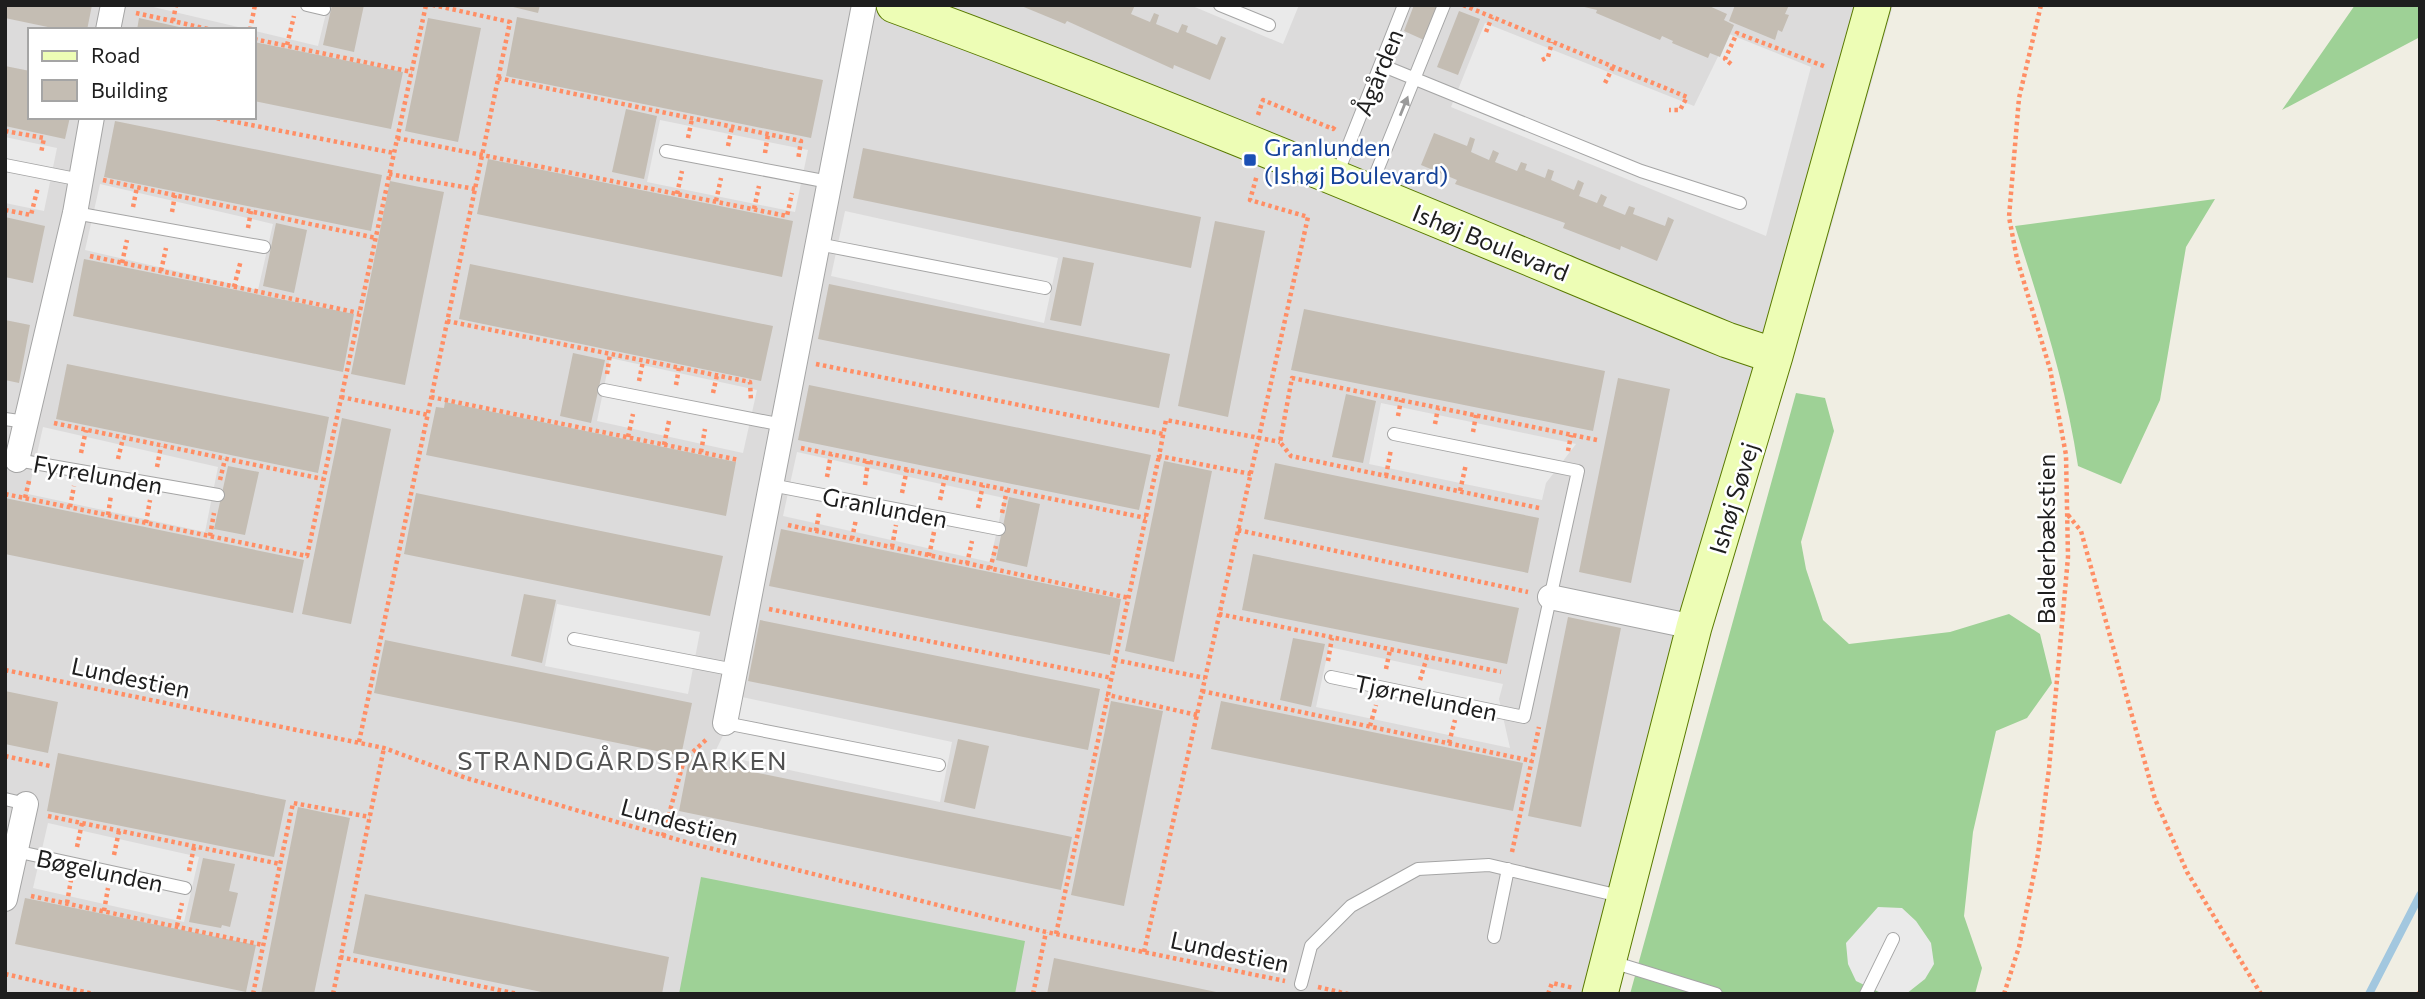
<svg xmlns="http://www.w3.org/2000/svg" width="2425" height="999" font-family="Commissioner,sans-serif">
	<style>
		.residential { fill: #dcdbdb; fill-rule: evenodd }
		.forest { fill: #9ed196 }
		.parking { fill: #eaeaea }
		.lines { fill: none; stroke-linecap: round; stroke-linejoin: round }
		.stream { stroke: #a2c7df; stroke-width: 8 }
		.building { fill: #c4bdb3 }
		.lane-casing { stroke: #a5a5a5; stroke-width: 14 }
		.street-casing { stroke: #a5a5a5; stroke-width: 26 }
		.secondary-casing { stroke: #597a00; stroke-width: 37 }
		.path { stroke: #ff8e65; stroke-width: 4.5; stroke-dasharray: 3.5 3.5; stroke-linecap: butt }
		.lane { stroke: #fff; stroke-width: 12 }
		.street { stroke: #fff; stroke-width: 24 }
		.secondary { stroke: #edfdb5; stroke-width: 35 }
		.oneway { fill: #9a9a9a }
		.transit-dot { fill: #1a4fb4; stroke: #fff; stroke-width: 2.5 }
		.labels { text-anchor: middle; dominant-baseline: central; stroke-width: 5; stroke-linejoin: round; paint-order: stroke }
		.street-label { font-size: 24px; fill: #1e1e1e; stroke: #fff }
		.transit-label { font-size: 24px; fill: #164399; stroke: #fff; text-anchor: start }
		.neighbourhood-label { font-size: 26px; letter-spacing: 2px; fill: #515151; stroke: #fff }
	</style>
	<rect width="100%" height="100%" fill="#f0eee3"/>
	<path class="residential" d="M5 5H1893L1822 259 1593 994H5ZM30 30H254V117H30Z"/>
	<path class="forest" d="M2355 5H2420V37L2282 110Z
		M2215 199 2186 247 2160 400 2121 484 2078 466C2066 384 2040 305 2015 226Z
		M1796 393 1825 398 1834 431 1801 542 1806 569 1823 620 1849 644 1950 632 2009 614 2040 634 2052 683 2027 718 1996 731 1973 832 1964 916 1982 968 1975 994H1630Z
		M701 877 1025 941 1015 994H679Z"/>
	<path class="parking" d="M145 5H328L318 46Z
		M1190 5H1299L1283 44Z
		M1485 23 1694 106 1729 34 1811 67 1766 236 1451 107Z
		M660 120 808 150 795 212 647 182Z
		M5 137 57 148 44 211 5 203Z
		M100 184 273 224 258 290 85 250Z
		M845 211 1058 258 1044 323 831 276Z
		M610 358 757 390 743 453 597 421Z
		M1381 403 1576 444 1546 483 1542 500 1369 464Z
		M43 427 218 467 205 532 28 494Z
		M797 452 1004 498 990 562 783 516Z
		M557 604 700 632 688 694 545 666Z
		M1329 647 1503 684 1499 699 1510 748 1316 707Z
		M742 697 952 742 940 802 714 754Z
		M48 823 199 857 184 922 33 888Z
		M1878 907 1902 908 1916 921 1931 943 1934 964 1925 979 1906 994H1883L1856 981 1848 964 1846 943Z"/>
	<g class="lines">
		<path class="stream" d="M2369 994 2420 895"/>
	</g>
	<path class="building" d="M5 5H92L87 30H62L5 18Z
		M332 5H364L354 52 323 45Z
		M505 5H540L538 13Z
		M1019 5H1135L1131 14 1150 22 1154 13 1159 15 1156 24 1178 33 1182 24 1188 26 1186 32 1217 45 1221 36 1226 38 1210 80 1174 65 1173 69 1067 21 1065 24Z
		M1414 5H1439L1424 40 1404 31Z
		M1576 5H1707L1727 14 1724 20 1734 25 1720 57 1710 53 1708 58 1672 43 1673 41 1662 36 1660 40 1596 13 1597 10Z
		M1735 5H1789L1785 14 1789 15 1782 32 1778 30 1775 40 1729 21Z
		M1459 11 1480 19 1458 75 1437 67Z
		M517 17 823 80 811 138 506 76Z
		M139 18 188 29V30H137Z
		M428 18 481 28 458 142 405 131Z
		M254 42 403 72 391 129 254 101Z
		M5 66 30 71V117H70L65 139 5 126Z
		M626 109 657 116 644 179 612 172Z
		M115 121 382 175 371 231 104 177Z
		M1434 133 1467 146 1470 137 1475 139 1471 152 1489 160 1493 150 1499 153 1495 162 1517 171 1521 162 1527 164 1525 170 1545 178 1548 169 1554 171 1551 180 1574 190 1578 180 1584 183 1579 196 1597 203 1601 194 1607 197 1603 206 1625 215 1629 206 1635 208 1633 214 1665 226 1668 217 1674 220 1657 261 1621 246 1620 250 1563 228 1565 223 1455 184 1457 180 1421 165Z
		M863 148 1201 217 1191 268 853 198Z
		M488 159 793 221 782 277 477 214Z
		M390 181 444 192 405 385 351 374Z
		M5 217 45 226 33 283 5 277Z
		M1215 221 1265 231 1228 417 1178 406Z
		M276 223 307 230 294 293 263 286Z
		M1063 257 1094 263 1081 326 1050 320Z
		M84 259 354 314 343 372 73 316Z
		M470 264 773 326 761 381 459 319Z
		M829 284 1170 354 1159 408 818 339Z
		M1304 309 1605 371 1593 431 1291 370Z
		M5 320 30 325 19 383 5 380Z
		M573 353 605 360 591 423 560 416Z
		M67 364 329 417 318 473 56 419Z
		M1618 378 1670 389 1631 583 1579 572Z
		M809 385 1151 455 1139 510 798 440Z
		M1346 394 1376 401 1363 463 1332 457Z
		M445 402 736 462 726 516 426 455 436 407 444 408Z
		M342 418 391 429 351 624 302 614Z
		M1164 461 1212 471 1174 662 1125 651Z
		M1275 463 1539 518 1528 573 1264 519Z
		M228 466 259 472 245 535 214 529Z
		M416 493 723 556 710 616 404 554Z
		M1009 497 1040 504 1027 567 996 560Z
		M5 498 304 560 293 613 5 554Z
		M781 529 1121 599 1110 655 769 586Z
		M1253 554 1519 608 1507 664 1242 610Z
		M524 594 556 600 542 663 511 656Z
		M1568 617 1621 628 1581 827 1528 816Z
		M760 620 1100 689 1088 750 748 681Z
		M1293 638 1325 644 1311 707 1280 700Z
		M385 640 692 703 681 756 374 693Z
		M5 691 58 702 48 753 5 744Z
		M1111 701 1163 711 1124 906 1071 895Z
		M1221 701 1523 763 1513 811 1211 749Z
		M958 739 989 746 975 809 944 802Z
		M58 753 286 800 274 857 47 811Z
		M689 759 1072 837 1061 890 679 811Z
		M298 807 350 818 314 994H261Z
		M203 858 235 864 229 891 238 893 230 927 222 925 221 928 189 922Z
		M365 894 669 957 662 994H551L353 953Z
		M25 898 256 945 246 992 15 944Z
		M1054 958 1221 993V994H1047Z"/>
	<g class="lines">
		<g class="lane-casing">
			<path id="lane" d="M307 5 324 9
				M1220 5 1269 25
				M1381 65 1641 171 1740 203
				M666 151 829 182
				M5 165 81 180
				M1336 177 1404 5
				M1370 188 1444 5
				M75 213 264 247
				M818 244 1045 288
				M604 390 783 425
				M5 419 26 422
				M17 460 218 495
				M771 485 999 529
				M574 639 735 670
				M1331 677 1524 717 1578 471 1394 434
				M725 723 939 765
				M5 799 26 804
				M15 851 185 888
				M1494 937 1508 869
				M1609 961 1716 994
				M1301 984 1311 946 1351 906 1418 869 1489 865 1624 897
				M1866 994 1893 939"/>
		</g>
		<g class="street-casing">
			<path id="street" d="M108 30 113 5
				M17 460 75 213 92 117
				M1550 597 1694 627
				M725 723 864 5
				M5 899 26 804"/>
		</g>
		<g class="secondary-casing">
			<path id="secondary" d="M894 5C1175 108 1451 226 1727 340L1775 356
				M1600 994 1694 627 1775 356 1873 5"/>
		</g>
		<path class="path" d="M1463 5 1687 97 1680 110H1669
			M136 13 213 30
			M173 21 176 5
			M250 30 255 5
			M1486 32 1492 17
			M254 39 412 72
			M287 45 294 16
			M1542 60 1548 57 1552 42
			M1731 64 1725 59 1737 33 1826 67
			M498 78 801 141 798 160
			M1605 83 1613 67
			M1258 115 1263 100 1333 129 1335 126
			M210 117 394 153
			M5 131 44 138 41 153
			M397 138 787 216 792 193
			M688 138 692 119
			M728 146 732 127
			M765 153 768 134
			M389 174 475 189
			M103 180 376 238
			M677 194 682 171
			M716 201 721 178
			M133 207 137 187
			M754 209 759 186
			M5 210 31 215 38 187
			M172 212 175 195
			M248 228 251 211
			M90 256 359 313
			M122 263 127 240
			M161 271 166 248
			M234 287 241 260
			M447 321 750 382 751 401
			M816 364 1163 434
			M607 374 610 354
			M639 381 643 361
			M676 385 679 368
			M713 393 717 375
			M341 397 428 415
			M431 397 739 460
			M1398 416 1401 400
			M54 423 323 479
			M1435 424 1438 408
			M1473 432 1476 415
			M628 437 633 414
			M664 445 669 421
			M801 448 1146 518
			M1568 451 1571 435
			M701 452 705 429
			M81 453 86 430
			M118 459 123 438
			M157 467 161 446
			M1251 474 1159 456 1166 420 1280 442
			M1386 476 1391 449
			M827 477 831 454
			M220 480 225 459
			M865 485 868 461
			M1460 491 1466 464
			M902 493 907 469
			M5 494 307 556 426 5
			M25 498 29 481
			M940 500 945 477
			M70 507 74 486
			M978 508 983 485
			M1539 508 1291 456 1280 442 1292 378 1597 440
			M1002 513 1007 490
			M108 515 111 495
			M2068 515 2081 531 2155 799 2187 872 2261 994
			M146 523 150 500
			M788 525 1129 598
			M1238 530 1528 592
			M816 531 819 513
			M210 536 214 513
			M852 539 856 519
			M892 547 896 525
			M929 556 934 532
			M967 564 972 541
			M990 569 996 546
			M769 609 1112 678
			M1219 614 1501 672
			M1115 660 1159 456
			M1328 661 1332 638
			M1386 669 1390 650
			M5 670 384 748 466 778 689 843 1046 932 1285 981
			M1420 680 1427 657
			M1202 691 1532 761
			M1197 715 1108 695 1115 660 1205 678
			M1370 726 1376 705
			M359 742 510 22 433 5
			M1449 743 1455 720
			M5 756 50 766
			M48 816 280 864
			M663 836 684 760 708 738
			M77 847 82 823
			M1512 852 1539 727
			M114 855 119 831
			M189 871 194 847
			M31 896 263 945
			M67 903 71 880
			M104 911 108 888
			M177 926 182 903
			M1056 934 1108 695
			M1144 952 1308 217 1250 200 1257 175
			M340 957 518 994
			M5 974 94 994
			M1318 987 1348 994
			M253 994 293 803 370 817
			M333 994 384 748
			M1033 994 1046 932
			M1548 994 1552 983 1574 988
			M2004 994 2019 947 2038 854 2049 769 2068 557 2066 455 2050 369 2017 259 2009 217 2019 98 2041 5
			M2418 994 2420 992"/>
		<use href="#lane" class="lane"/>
		<use href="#street" class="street"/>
		<use href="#secondary" class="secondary"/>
	</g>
	<defs><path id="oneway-solid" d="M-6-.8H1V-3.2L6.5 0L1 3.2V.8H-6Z" transform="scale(1.75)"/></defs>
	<use class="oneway" href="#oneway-solid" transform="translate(1404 106) rotate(-68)"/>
	<rect class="transit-dot" x="1243" y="153" width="14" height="14" rx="3.5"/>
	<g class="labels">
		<g class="street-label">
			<text transform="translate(1378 72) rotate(-68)">Ågården</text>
			<text transform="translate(1491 242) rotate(22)">Ishøj Boulevard</text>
			<text transform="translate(98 474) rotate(10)">Fyrrelunden</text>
			<text transform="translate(1733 498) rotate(-73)">Ishøj Søvej</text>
			<text transform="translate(885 507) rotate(11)">Granlunden</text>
			<text transform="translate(2045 539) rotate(-90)">Balderbækstien</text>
			<text transform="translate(131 677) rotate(12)">Lundestien</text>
			<text transform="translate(1426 697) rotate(12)">Tjørnelunden</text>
			<text transform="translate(680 821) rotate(15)">Lundestien</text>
			<text transform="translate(100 870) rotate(12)">Bøgelunden</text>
			<text transform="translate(1230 951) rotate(12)">Lundestien</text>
		</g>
		<g class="transit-label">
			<text x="1264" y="146">Granlunden<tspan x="1264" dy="28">(Ishøj Boulevard)</tspan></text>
		</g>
		<g class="neighbourhood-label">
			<text x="623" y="759">STRANDGÅRDSPARKEN</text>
		</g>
	</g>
	<rect width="2425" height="999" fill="none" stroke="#1e1e1e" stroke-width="14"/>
	<rect x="28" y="28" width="228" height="91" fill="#ffffff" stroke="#a5a5a5" stroke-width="2"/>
	<rect x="42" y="51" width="35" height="10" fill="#edfdb5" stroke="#a5a5a5" stroke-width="2"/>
	<text x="91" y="63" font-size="21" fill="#1e1e1e">Road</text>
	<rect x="42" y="80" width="35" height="21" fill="#c4bdb3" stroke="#a5a5a5" stroke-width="2"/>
	<text x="91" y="98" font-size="21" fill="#1e1e1e">Building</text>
</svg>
